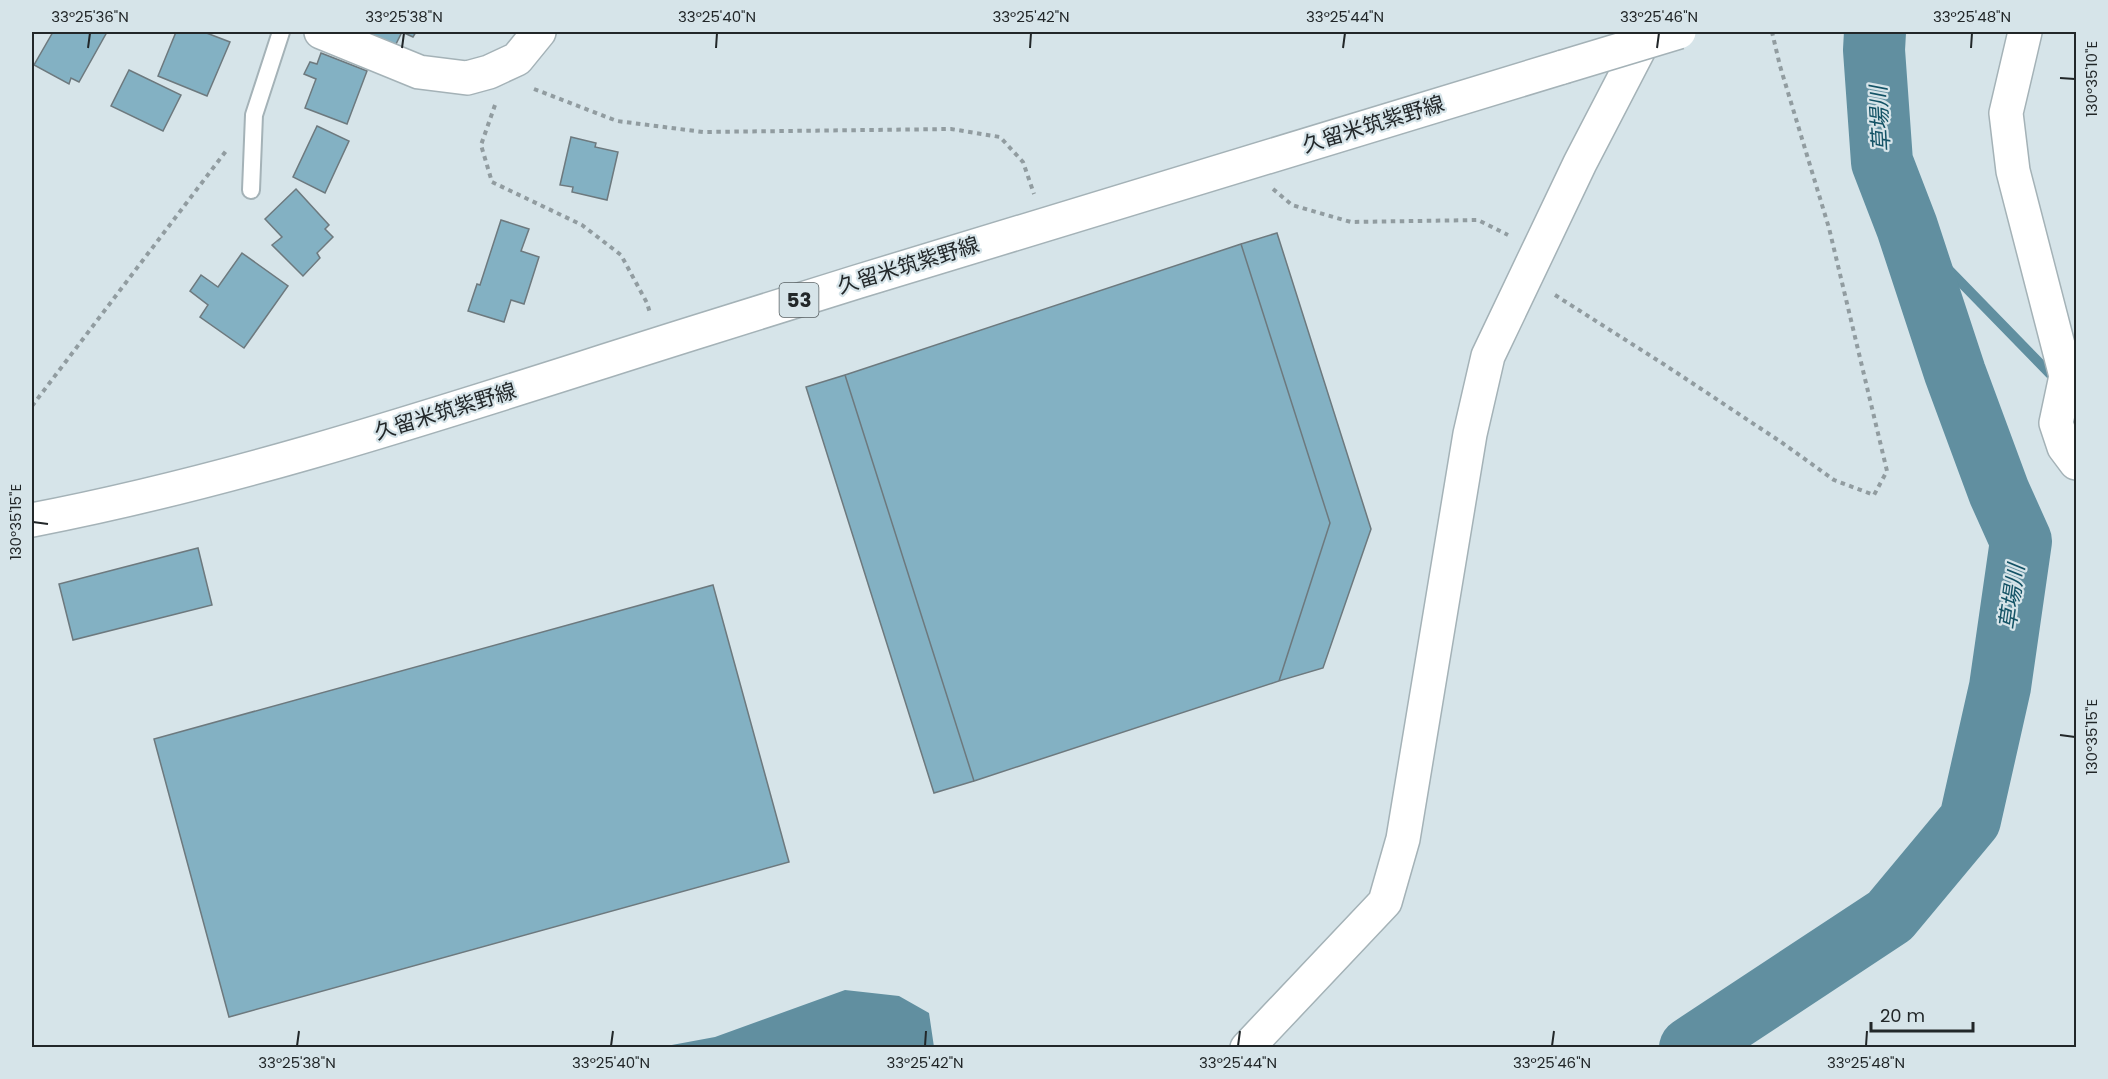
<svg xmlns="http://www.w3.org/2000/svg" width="2108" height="1079" font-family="Poppins,'Noto Sans JP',sans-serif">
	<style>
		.water { fill: #618fa0 }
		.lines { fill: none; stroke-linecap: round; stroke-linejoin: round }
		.stream { stroke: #618fa0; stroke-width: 10 }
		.river { stroke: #618fa0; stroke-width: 62 }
		.building { fill: #83b1c3; stroke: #6d797e; stroke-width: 1.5 }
		.lane-casing { stroke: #a4b2b7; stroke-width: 20 }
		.street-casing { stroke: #a4b2b7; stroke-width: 36 }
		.primary-casing { stroke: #a4b2b7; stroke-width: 36 }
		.path { stroke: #919ca0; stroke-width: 4; stroke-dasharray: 4.5 4.5; stroke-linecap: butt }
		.lane { stroke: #fff; stroke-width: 16 }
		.street { stroke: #fff; stroke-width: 33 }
		.primary { stroke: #fff; stroke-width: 33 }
		.primary-bridge-casing { stroke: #a4b2b7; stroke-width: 36; stroke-linecap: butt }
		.primary-bridge { stroke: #fff; stroke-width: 33 }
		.ticks { fill: none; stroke: #222729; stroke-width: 2 }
		.labels { text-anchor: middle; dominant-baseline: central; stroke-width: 4.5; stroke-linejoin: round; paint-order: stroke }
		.shield { fill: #d6e4e9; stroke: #586063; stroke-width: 1.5 }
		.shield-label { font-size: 20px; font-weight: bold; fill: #222729 }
		.street-label { font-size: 21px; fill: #222729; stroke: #d6e4e9 }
		.water-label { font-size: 22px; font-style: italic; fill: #135265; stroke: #d6e4e9 }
		.neatline { fill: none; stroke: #222729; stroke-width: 2 }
		.ticks-label { font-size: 15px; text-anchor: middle; fill: #222729 }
	</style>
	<rect width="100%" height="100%" fill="#d6e4e9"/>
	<path class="water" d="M845 990 899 996 929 1013 934 1047H661L715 1037Z"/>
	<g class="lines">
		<path class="stream" d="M1907 227 2058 382"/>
		<path class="river" d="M1690 1048 1890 916 1970 820 2000 687 2021 541 1999 492 1955 373 1907 227 1882 162 1874 50 1875 32"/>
	</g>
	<path class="building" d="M53 32H107L79 82 71 78 69 84 34 65Z
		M176 32H204L230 42 207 96 158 76Z
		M364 32H416L413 37 402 32 395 46Z
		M321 53 367 71 347 124 305 108 316 79 304 74 310 62 317 64Z
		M129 70 181 95 163 131 111 106Z
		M317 126 349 141 325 193 293 177Z
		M571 137 596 143 595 147 618 152 607 200 572 192 573 187 560 185Z
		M296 189 329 225 325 229 333 237 317 253 320 258 303 276 272 245 282 237 265 219Z
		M501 220 529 229 521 251 539 257 524 304 511 300 504 322 468 311 477 284 480 285Z
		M1277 233 1371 529 1323 668 1279 681 1330 523 1241 244Z
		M1241 244 1330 523 1279 681 974 781 845 375Z
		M242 253 288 286 244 348 200 317 208 305 190 291 201 275 218 287Z
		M845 375 974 781 934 793 806 387Z
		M198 548 212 605 73 640 59 584Z
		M713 585 789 862 229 1017 154 739Z"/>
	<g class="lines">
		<g class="lane-casing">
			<path id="lane" d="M251 190 254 115 281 32"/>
		</g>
		<g class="street-casing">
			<path id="street" d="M321 32 419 72 467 78 489 72 517 59 539 32
				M2025 32 2006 113 2013 171 2066 376 2056 423 2064 447 2076 463
				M1247 1048 1385 902 1403 839 1470 434 1488 356 1580 163 1648 32"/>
		</g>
		<g class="primary-casing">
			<path id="primary" d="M32 520C260 476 482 399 703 330 989 240 1276 153 1563 67"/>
		</g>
		<path class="path" d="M534 89 617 121 703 132 951 129 1000 137 1023 162 1034 194
			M495 105 481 145 492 182 582 225 621 255 647 303 650 313
			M1273 189 1292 205 1351 222 1478 220 1508 235
			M1555 295 1665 365 1781 442 1834 480 1874 495 1887 471 1829 228 1780 66 1772 32
			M32 406 226 151"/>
		<use href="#lane" class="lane"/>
		<use href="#street" class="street"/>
		<use href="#primary" class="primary"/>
		<g class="primary-bridge-casing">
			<path id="primary-bridge" d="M1563 67 1679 32"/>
		</g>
		<use href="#primary-bridge" class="primary-bridge"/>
	</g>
	<path class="ticks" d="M88 48 90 33M402 48 404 33M716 48 717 33M1030 48 1031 33M1343 48 1345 33M1657 48 1659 33M1971 48 1972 33M2060 78 2075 79M33 522 48 524M2060 735 2075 737M297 1046 299 1031M611 1046 613 1031M925 1046 926 1031M1238 1046 1240 1031M1552 1046 1554 1031M1866 1046 1867 1031"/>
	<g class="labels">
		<rect class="shield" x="779.5" y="283" width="39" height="34" rx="4.5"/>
		<g class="shield-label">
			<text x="799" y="300">53</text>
		</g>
		<g class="street-label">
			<text transform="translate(1373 124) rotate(-17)">久留米筑紫野線</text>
			<text transform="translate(908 265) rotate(-17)">久留米筑紫野線</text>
			<text transform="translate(445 411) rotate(-17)">久留米筑紫野線</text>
		</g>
		<g class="water-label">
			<text transform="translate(1880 119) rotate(-93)">草場川</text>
			<text transform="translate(2012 597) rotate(-82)">草場川</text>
		</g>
	</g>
	<rect width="2108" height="1079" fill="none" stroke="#d6e4e9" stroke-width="66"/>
	<path d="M1871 1022v9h102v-9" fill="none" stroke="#222729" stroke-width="3"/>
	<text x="1880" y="1022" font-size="18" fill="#222729" stroke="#d6e4e9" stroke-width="4.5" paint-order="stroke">20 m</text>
	<rect x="33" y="33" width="2042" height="1013" class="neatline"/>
	<g class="ticks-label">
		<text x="90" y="22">33°25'36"N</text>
		<text x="404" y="22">33°25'38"N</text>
		<text x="717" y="22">33°25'40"N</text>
		<text x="1031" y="22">33°25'42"N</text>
		<text x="1345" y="22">33°25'44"N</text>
		<text x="1659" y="22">33°25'46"N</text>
		<text x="1972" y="22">33°25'48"N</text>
		<text transform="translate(2092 79) rotate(-90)" y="5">130°35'10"E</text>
		<text transform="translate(16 522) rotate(-90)" y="5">130°35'15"E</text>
		<text transform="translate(2092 737) rotate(-90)" y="5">130°35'15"E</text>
		<text x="297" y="1068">33°25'38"N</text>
		<text x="611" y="1068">33°25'40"N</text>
		<text x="925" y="1068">33°25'42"N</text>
		<text x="1238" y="1068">33°25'44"N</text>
		<text x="1552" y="1068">33°25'46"N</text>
		<text x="1866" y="1068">33°25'48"N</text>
	</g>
</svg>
